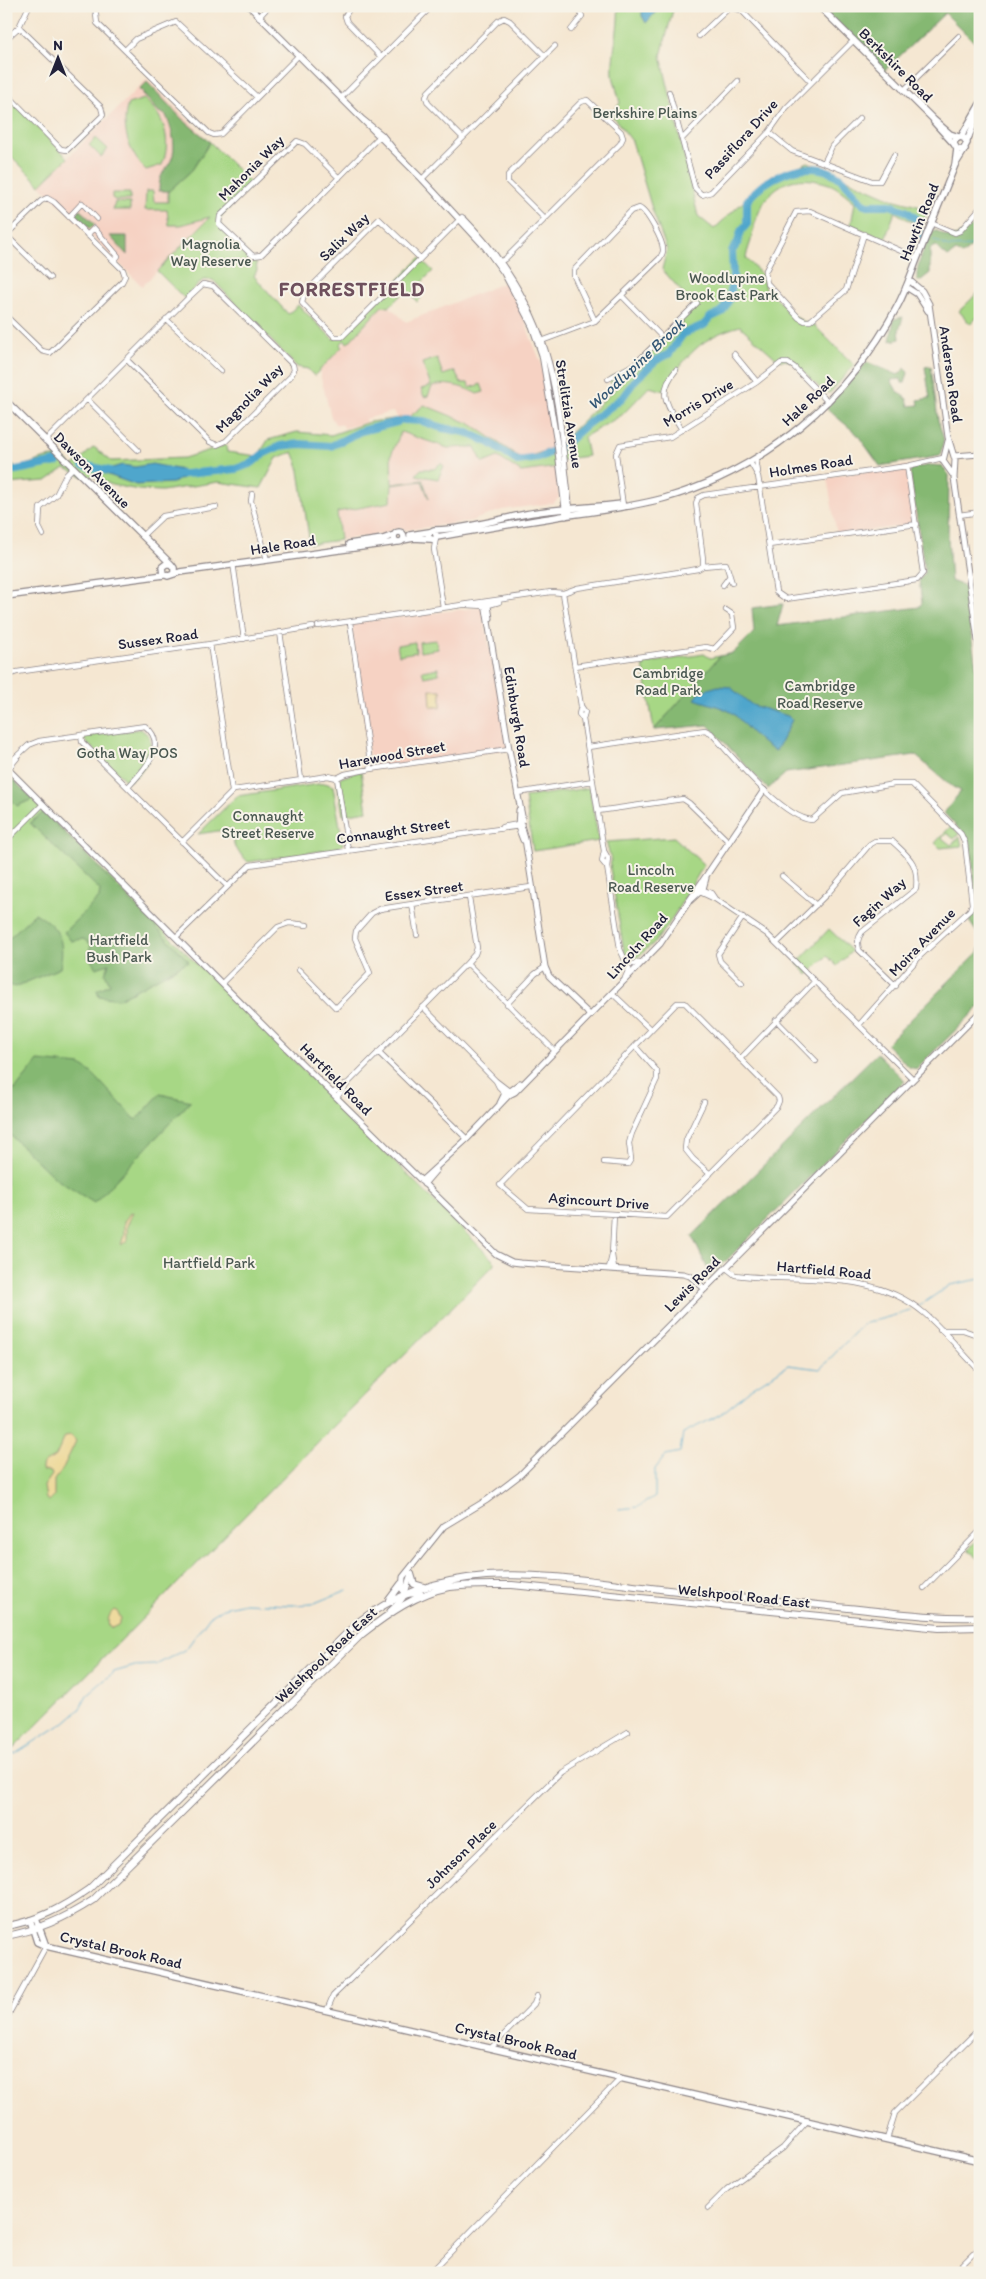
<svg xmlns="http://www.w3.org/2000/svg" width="986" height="2279" font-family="Itim,sans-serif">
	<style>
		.built { fill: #f6d2c3 }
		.green { fill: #a7d785; stroke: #647c60 }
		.forest { fill: #85b872; stroke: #546d56 }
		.sand { fill: #eeda9e; stroke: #887e6c }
		.water { fill: #4fa6cc; stroke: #386484 }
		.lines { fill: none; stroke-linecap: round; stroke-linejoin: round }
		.stream { stroke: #4fa6cc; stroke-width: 1 }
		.river { stroke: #4fa6cc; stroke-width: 8 }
		.minor-casing { stroke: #8c8486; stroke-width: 6 }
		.tertiary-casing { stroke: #8c8486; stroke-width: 7 }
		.secondary-casing { stroke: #8c8486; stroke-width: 8 }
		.primary-casing { stroke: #8c8486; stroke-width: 8 }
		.minor { stroke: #fff; stroke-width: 4.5 }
		.tertiary { stroke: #fff; stroke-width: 5 }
		.secondary { stroke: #fff; stroke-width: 5.5 }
		.primary { stroke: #fff; stroke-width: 6 }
		.labels { text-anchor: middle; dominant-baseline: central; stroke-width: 4; stroke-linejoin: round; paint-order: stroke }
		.street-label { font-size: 15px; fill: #22223b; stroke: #f7f3e8 }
		.park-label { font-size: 15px; fill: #4a5851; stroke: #f7f3e8 }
		.water-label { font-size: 16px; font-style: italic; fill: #345775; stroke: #f7f3e8 }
		.district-label { font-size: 20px; font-weight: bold; letter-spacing: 1px; fill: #6e505d; stroke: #f7f3e8 }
	</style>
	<rect width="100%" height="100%" fill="#f7f3e8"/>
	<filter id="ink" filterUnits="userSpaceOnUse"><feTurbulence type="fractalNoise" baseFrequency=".02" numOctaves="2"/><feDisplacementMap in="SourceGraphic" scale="10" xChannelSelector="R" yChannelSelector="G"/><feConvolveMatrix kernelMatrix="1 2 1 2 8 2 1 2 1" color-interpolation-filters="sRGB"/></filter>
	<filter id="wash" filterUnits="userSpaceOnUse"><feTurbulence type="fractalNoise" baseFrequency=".0096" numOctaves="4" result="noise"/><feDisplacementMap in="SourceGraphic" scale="20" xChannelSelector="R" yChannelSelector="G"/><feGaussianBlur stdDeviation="1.12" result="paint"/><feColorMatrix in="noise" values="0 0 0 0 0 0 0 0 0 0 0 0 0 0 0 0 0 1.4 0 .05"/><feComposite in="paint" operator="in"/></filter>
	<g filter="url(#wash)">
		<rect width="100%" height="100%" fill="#f5e7d2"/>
		<path class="built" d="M147 79 248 180 142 286 40 185Z
			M506 282 525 319 530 336 541 363 553 431 559 498 553 503 502 510 471 521 408 530 400 528 391 529 387 533 340 540 335 503 389 464 399 427 398 419 395 413 391 412 365 419 366 422 344 428 343 425 335 424 331 417 320 374 321 369 384 301 406 322Z
			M907 466 917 524 837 535 827 477Z
			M482 607 509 749 371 769 351 623Z"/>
		<path class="green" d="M618 6H674L661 56 698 216 714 229 772 175 787 171 808 162 892 199 928 209 922 228 895 212 885 239 851 225 855 202C847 196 838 187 829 184 784 169 760 193 752 236 751 243 747 250 746 258L762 275 765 287 794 316 806 323H812L854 365 830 393 824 392 793 361 778 360 740 326C702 336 683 357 665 391L649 387 622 415 584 437 588 456 564 459 558 467 521 472 498 457 483 463 475 447 448 448 401 432 391 455 392 484 423 480 429 499 422 481 392 485 391 502 337 512 340 540 310 544 298 464 293 452 277 458 261 488 218 482 162 491 139 490 112 485 92 476 84 477 65 468 46 481 6 484V457L17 468 46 458 61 456 73 466 94 447 111 461 184 458 226 445 227 452 258 456 268 440 297 432 331 435 369 422 409 417 424 405 471 424 522 459 556 447 616 388 608 379 636 363 694 306 662 269 667 250 653 212 632 141 611 114 620 103C618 94 615 85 613 76 611 53 620 30 618 6Z
			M6 95 68 158 40 185 6 151Z
			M144 99C165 116 172 141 162 165L146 170C129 154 120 126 128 104Z
			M96 138 108 149 101 157 89 145Z
			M210 142 252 184 220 218 221 227 256 262 257 270 254 276 288 314 298 305 333 339 342 337 420 258 433 271 414 290 421 298 417 302 415 298 405 291 389 307 382 306 348 343 344 340 340 345 342 347 314 376 308 369 297 367 213 280H203L184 298 157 271 210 217 181 225H169L167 210H145L146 191H153L154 202H168V191L192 170Z
			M112 193H130V200H115L112 198Z
			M115 202 130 203V210H113Z
			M980 291V315L970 324 959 311Z
			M437 358 443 375 455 371 461 383H468L470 388 481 384 484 392 477 394C465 387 444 381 432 387L428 396 424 397 421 389 431 386 422 363Z
			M441 463 444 466 438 479 416 475 421 469H434Z
			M436 640 438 649 420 652 419 642Z
			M415 642 416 652 399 655 397 645Z
			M704 654 710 658 720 656 654 730 643 664Z
			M438 668 439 674 424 677 422 671Z
			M141 729 149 736C155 755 144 774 127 782L83 739 87 736Z
			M361 771 367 811 343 815 337 779Z
			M6 773 496 1263 6 1756Z
			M325 783 333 786 343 844 339 848 248 862 235 848 231 829 198 834 237 796Z
			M589 788 599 841 533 851 525 797Z
			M951 826 959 834 954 839 947 833 942 838 951 845 960 837 962 846 940 848 935 843Z
			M674 837 704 865 667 927 654 943 634 960C629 958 625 957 624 951L610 868 611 859 606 842Z
			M829 929 852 951 837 966 827 956 808 975 797 963Z
			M980 1537V1560L968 1549Z"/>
		<path class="forest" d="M819 6H980V48L945 13 884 71Z
			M147 82 182 119 210 142 192 170 169 191H159C159 169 169 170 173 155 176 142 171 127 166 115L159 112 143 94V91L139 90Z
			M79 209 95 224 90 229 75 213Z
			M980 216V240L962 255 956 251 948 257 935 246 930 249V273L920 281H918C913 270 927 242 933 231 939 230 941 234 947 236 961 238 974 226 980 216Z
			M110 236H127V255Z
			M903 317 899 330 900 339 890 341 894 319Z
			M867 362 898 375 905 368 908 373 905 383H902L901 379 891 380 897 391 907 399 909 406 919 405 918 400 930 398 925 367 931 366 938 420 944 440 940 456 880 466 857 434 826 408Z
			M932 465 942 466 949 475 948 538 951 581 964 586 980 694V937L969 921 977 908 970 841 944 813 961 791 953 787 915 755 786 773 768 789 708 725 654 730 720 656 733 653 754 632 752 608 783 604 777 626 919 607 922 603 919 580 925 573 910 472 913 468Z
			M6 773 33 799 17 806 6 795Z
			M44 812 189 961 119 999 99 996 97 990 110 984 105 973 109 964 96 968 88 956 91 944 83 939 71 941 64 932 99 898 100 890 30 823Z
			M35 913C60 928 65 940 60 968L15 987 8 985 6 982V941Z
			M980 947V1006L916 1069 909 1067 886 1044 978 952Z
			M877 1053 905 1081 711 1276 692 1236Z
			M38 1061 81 1065 93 1074 136 1120 160 1094 191 1101 94 1203 56 1179 6 1131V1085L15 1090Z"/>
		<path class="sand" d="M430 690H441V707H431Z
			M133 1212 127 1226V1241L121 1245 124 1235V1222L130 1213Z
			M71 1435 76 1441 62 1470 54 1480V1496L49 1501 46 1499 44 1486 52 1475 51 1472 42 1471C41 1459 50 1462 56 1456L65 1436Z
			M114 1610 118 1612 121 1619 118 1625 112 1628 109 1626C107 1620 109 1614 114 1610Z"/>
		<path class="water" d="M642 6H661L646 23 642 16Z
			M152 464 182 470 186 476 173 483 136 485 100 472 101 467 112 468 122 465 135 467Z
			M718 686 730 687 752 705 788 716 792 720 776 751C759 744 747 727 735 715 728 708 705 703 695 699 701 690 708 689 718 686Z"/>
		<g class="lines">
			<path class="stream" d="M934 240 949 247 973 246 980 235
				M919 1306 950 1285 980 1279
				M619 1509 638 1507 655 1496V1469L666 1455 680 1452 683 1433 720 1415 752 1388 788 1365 820 1369 863 1324 910 1311
				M6 1751 15 1754 65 1722 79 1710 87 1695 114 1672 135 1666 156 1665 186 1649 210 1616 223 1608 245 1603 291 1605 312 1604 347 1590"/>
			<path class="river" d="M404 420 422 421 442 428 465 432 488 442
				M490 443 517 461 539 458 564 445 586 425 622 398 636 379 655 361 669 354 683 334 704 325 711 317 722 312 730 298 733 276 732 251 738 242 741 231 747 224V201C764 178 802 160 830 172 845 178 854 194 864 205H890L906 211 918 220 920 235
				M83 465 110 471
				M6 472 57 462
				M176 475 236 469 252 463 263 454 280 446 299 444 331 446 361 431 397 422"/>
		</g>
	</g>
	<g filter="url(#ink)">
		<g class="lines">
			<g class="minor-casing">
				<path id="minor" d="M95 6 97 23 209 133 214 135 221 134 299 55
					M351 6 345 16 347 22 381 57
					M259 17 269 6
					M571 30 582 16 576 6
					M699 36 730 7 741 10 811 82
					M6 39 19 27 29 6
					M125 50 136 39 176 22 257 97
					M903 91 959 36
					M669 92 695 188 702 195 711 192 769 132 786 108 854 40
					M6 93 61 149 67 150 103 115 101 107 19 27
					M341 98 432 6
					M769 132 792 151 872 181H880L894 155
					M463 138 428 103 426 97 428 92 498 21 504 18 510 21 545 56
					M682 139 738 81
					M824 163 832 146 860 118
					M339 178 305 144 297 141 220 216 219 224 253 256 261 255C300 217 338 179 376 140L381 136
					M422 179 555 46
					M69 217 82 203 97 219
					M931 223 955 233 960 231 980 208
					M864 234 846 290 810 321H805L799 318 767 283 765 272 796 212 810 211 917 258
					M6 235 41 201 47 198 54 202 123 270 125 276 122 282 50 353 42 351 6 316
					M6 235 50 278
					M87 235 94 228 118 256 114 261
					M420 258 379 219 304 294 302 303 335 337H342L462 217
					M497 263 505 259 620 144 623 138 621 132 587 100 581 102 508 175V182L545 219
					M622 296 662 337
					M166 319 221 371
					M539 342 595 321 660 258C661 256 663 253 663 251 664 242 647 211 639 208L631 211 574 270V276L595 321
					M734 354 757 382
					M676 370C655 395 669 407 682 430
					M608 379 636 363 697 303
					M87 399 138 450
					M45 441 188 298 203 284 213 286 293 365 294 370 291 376 226 441 217 445 210 442 127 360
					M756 459 758 472
					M750 462 758 476 776 592 786 599 917 580 923 573 907 466
					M252 494 251 501 267 560
					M623 506 616 454 620 445 670 437 757 382 781 363H788L794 367 828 402
					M959 515 980 512
					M43 535 39 527 40 508 56 495 66 475 72 469
					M142 536 163 516 216 507
					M436 538 434 549 443 607
					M769 545 917 524
					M233 563 244 639
					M703 566 726 564 732 583
					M723 585 729 577
					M563 593 581 706 579 714 583 719 604 851 602 861 607 867
					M467 605 485 606 499 602
					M350 622 371 769
					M318 626 551 592 563 593 577 588 698 569 703 566V559L696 503 698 498 704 495 907 466 943 458
					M280 632 301 779
					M210 644 232 791
					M575 666 706 647 714 649 734 628 732 614 726 610
					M6 676 17 672 210 644 313 627
					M581 706 585 712 583 719
					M81 735 82 742 227 886
					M588 747 705 730 711 733C732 756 782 818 812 820L842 793 894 784H912L961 834 965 843 972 904 970 910 921 955 859 1025
					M6 766 29 745 39 741 145 726C170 745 142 772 128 787
					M8 769 17 758
					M337 778 348 850
					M517 793 593 781
					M598 811 683 799 689 803 729 842
					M502 827 518 824 521 825
					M6 841 43 804
					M182 842 234 790 328 776 337 778 345 774 371 769 509 749
					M604 851 608 858 607 867 620 949 629 969 625 978
					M782 876 816 905
					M469 897 477 948 475 954 467 963 554 1050
					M715 899 711 893 699 888 700 892 715 899 767 934 913 1079
					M412 904 417 935
					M176 937 250 865 520 826
					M777 943 829 892 870 844 875 841H892C909 857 919 863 916 889L862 932C858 938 857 942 859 950L896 986
					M626 962 633 964 642 962
					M299 970 336 1008 370 973 355 938 356 931 372 913 380 909 412 904 531 887
					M222 983 278 927 289 923 307 925
					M742 983 720 961 718 954 743 917
					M612 993 650 1029
					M677 1003H685L778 1097 779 1101 777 1106 667 1217 528 1209 500 1185Z
					M507 1004 535 974 545 967
					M423 1007 496 1081 509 1091V1094
					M776 1020 816 1061
					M378 1052 467 1139
					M740 1059 814 982
					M496 1081 499 1087 507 1095
					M333 1093 345 1084
					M337 1097 349 1082 467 963
					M704 1102 686 1140 685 1149 693 1159 710 1174
					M604 1162 628 1164 631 1159 629 1143 632 1133 657 1079V1071L635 1046
					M612 1255 614 1269
					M609 1268 612 1255 614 1214
					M726 1268 735 1275 744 1276C804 1282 874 1270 924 1313 944 1330 961 1352 980 1371
					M940 1330H963L980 1336
					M924 1588 980 1531
					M327 2010 333 1996 560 1773 628 1732
					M6 2019 46 1946
					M491 2048 534 2004 537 1996
					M887 2139 895 2113 980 2028
					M708 2208 727 2189 783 2148 807 2121
					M430 2273 621 2078
					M954 2273 980 2247"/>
			</g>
			<g class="tertiary-casing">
				<path id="tertiary" d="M249 6 422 179 485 247 504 273 532 326 542 355 557 444 566 516
					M362 119 382 135 395 151
					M464 219C500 256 529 300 545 350 561 401 563 458 570 511
					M909 280 922 291 929 304 948 437 955 460 954 478 980 654
					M906 287 917 294 928 311
					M948 441 943 461 953 475
					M954 456 980 454
					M485 603 509 749 522 816 521 825 525 839 545 967 549 976 587 1012 589 1015
					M485 603 488 606 490 618
					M6 767 278 1040 496 1254 512 1262 520 1263 683 1274 690 1276 705 1289
					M519 810 518 827 523 840
					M690 901 703 889 706 878
					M500 1103 504 1095 520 1083
					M421 1181 467 1139 509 1095 515 1092 660 944 764 790
					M424 1184 436 1170
					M422 1594H406L402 1589 403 1577 444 1526 487 1500 520 1475 980 1012
					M390 1611C410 1593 403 1595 411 1574"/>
			</g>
			<g class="secondary-casing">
				<path id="secondary" d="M819 6 934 120 950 134 959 137
					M934 122 954 144
					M961 137 980 104
					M967 141 980 110
					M955 165 965 149
					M6 401 171 564
					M434 530C466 529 495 520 526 514 558 508 590 508 622 504
					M394 537a5 5 0 1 1 10 0a5 5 0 1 1-10 0Z
					M410 535 429 532
					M437 537 434 530 428 533 429 538 434 540 437 537C483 529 529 521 576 514 606 510 636 506 665 498 767 469 849 398 898 305 907 288 913 268 921 249 932 221 944 193 955 165L957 149 954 144 955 140 960 137 964 138 967 143 963 150 957 149
					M403 540 414 538 430 539
					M349 544 383 539 394 535
					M174 574V568L171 564H166L162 567 163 574 168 576 180 572 397 542
					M6 596 164 575
					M36 1919 46 1946
					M30 1920 37 1942 46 1946 980 2161"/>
			</g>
			<g class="primary-casing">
				<path id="primary" d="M411 1574 414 1584 424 1587
					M389 1600 401 1584
					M6 1926C38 1921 63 1907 89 1889L357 1623C448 1553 555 1577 660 1589 722 1596 785 1601 848 1608 891 1612 936 1619 980 1617
					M6 1936C39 1930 66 1918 93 1900L362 1634C388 1614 417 1593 450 1587 471 1584 492 1585 512 1585L939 1628 980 1627"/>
			</g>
			<use href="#minor" class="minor"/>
			<use href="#tertiary" class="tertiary"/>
			<use href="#secondary" class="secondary"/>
			<use href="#primary" class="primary"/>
		</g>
	</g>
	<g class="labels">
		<g class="street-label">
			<text transform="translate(896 65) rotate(45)">Berkshire Road</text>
			<text transform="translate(741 139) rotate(-48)">Passiflora Drive</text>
			<text transform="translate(251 168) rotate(-45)">Mahonia Way</text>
			<text transform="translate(919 222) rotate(-68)">Hawtin Road</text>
			<text transform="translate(344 237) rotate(-44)">Salix Way</text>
			<text transform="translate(951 374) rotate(82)">Anderson Road</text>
			<text transform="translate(249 398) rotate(-46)">Magnolia Way</text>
			<text transform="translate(808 401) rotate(-43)">Hale Road</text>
			<text transform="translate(698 403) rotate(-31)">Morris Drive</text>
			<text transform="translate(569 414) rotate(81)">Strelitzia Avenue</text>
			<text transform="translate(811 466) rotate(-9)">Holmes Road</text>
			<text transform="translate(92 470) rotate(45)">Dawson Avenue</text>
			<text transform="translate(283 545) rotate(-9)">Hale Road</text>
			<text transform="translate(158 639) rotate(-8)">Sussex Road</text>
			<text transform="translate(517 717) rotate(81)">Edinburgh Road</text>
			<text transform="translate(392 755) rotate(-10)">Harewood Street</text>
			<text transform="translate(393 831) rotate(-8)">Connaught Street</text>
			<text transform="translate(424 891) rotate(-8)">Essex Street</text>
			<text transform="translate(879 902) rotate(-42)">Fagin Way</text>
			<text transform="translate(922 942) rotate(-46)">Moira Avenue</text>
			<text transform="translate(637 946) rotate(-48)">Lincoln Road</text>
			<text transform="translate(336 1079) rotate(45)">Hartfield Road</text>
			<text transform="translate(599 1201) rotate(4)">Agincourt Drive</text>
			<text transform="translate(824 1270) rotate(5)">Hartfield Road</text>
			<text transform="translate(692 1284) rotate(-45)">Lewis Road</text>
			<text transform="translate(744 1596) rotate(6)">Welshpool Road East</text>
			<text transform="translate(326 1655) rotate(-43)">Welshpool Road East</text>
			<text transform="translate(461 1854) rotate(-44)">Johnson Place</text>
			<text transform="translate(121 1950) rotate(13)">Crystal Brook Road</text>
			<text transform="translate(516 2041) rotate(13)">Crystal Brook Road</text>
		</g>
		<g class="park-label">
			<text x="645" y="113">Berkshire Plains</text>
			<text x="211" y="244">Magnolia<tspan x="211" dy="17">Way Reserve</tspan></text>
			<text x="727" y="278">Woodlupine<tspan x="727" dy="17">Brook East Park</tspan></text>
			<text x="668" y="673">Cambridge<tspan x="668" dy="17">Road Park</tspan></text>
			<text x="820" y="686">Cambridge<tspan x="820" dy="17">Road Reserve</tspan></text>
			<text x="127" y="753">Gotha Way POS</text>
			<text x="268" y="816">Connaught<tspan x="268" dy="17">Street Reserve</tspan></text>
			<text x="651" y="870">Lincoln<tspan x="651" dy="17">Road Reserve</tspan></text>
			<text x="119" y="940">Hartfield<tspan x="119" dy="17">Bush Park</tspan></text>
			<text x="209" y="1263">Hartfield Park</text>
		</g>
		<g class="water-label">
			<text transform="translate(636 364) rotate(-43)">Woodlupine Brook</text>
		</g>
		<g class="district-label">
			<text x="352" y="289">FORRESTFIELD</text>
		</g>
	</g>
	<rect width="986" height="2279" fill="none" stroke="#f7f3e8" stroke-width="25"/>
	<g transform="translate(58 58)" stroke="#f7f3e8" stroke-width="4" paint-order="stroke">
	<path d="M0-4L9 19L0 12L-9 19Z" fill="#22223b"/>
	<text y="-8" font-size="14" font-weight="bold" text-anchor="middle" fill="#22223b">N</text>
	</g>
</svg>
